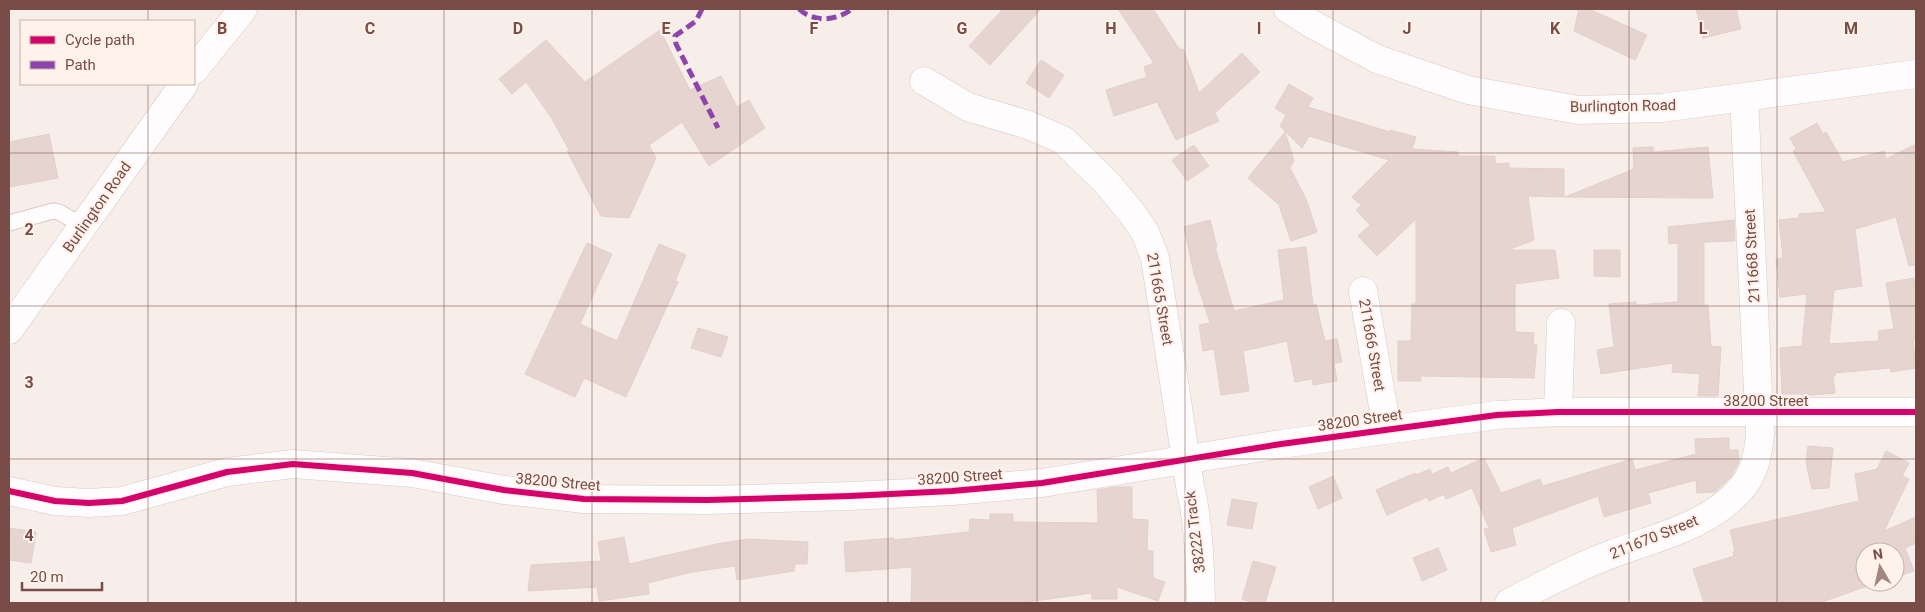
<svg xmlns="http://www.w3.org/2000/svg" width="1925" height="612" font-family="Roboto,sans-serif">
	<style>
		.building { fill: #e5d4d0; stroke: #e1cfcb }
		.lines { fill: none; stroke-linecap: round; stroke-linejoin: round }
		.lane-casing { stroke: #d6cac6; stroke-width: 17 }
		.street-casing { stroke: #d6cac6; stroke-width: 29 }
		.lane { stroke: #fefcfc; stroke-width: 15 }
		.street { stroke: #fefcfc; stroke-width: 28 }
		.quiet { stroke: #8e44ad; stroke-width: 5; stroke-dasharray: 10 5; stroke-linecap: butt }
		.cycleway-casing { stroke: #fff2eb; stroke-width: 9 }
		.cycleway { stroke: #d6006c; stroke-width: 6 }
		.grid { fill: none; stroke: #794c47; stroke-width: 1; stroke-opacity: 0.55 }
		.labels { text-anchor: middle; dominant-baseline: central; stroke-width: 4; stroke-linejoin: round; paint-order: stroke }
		.street-label { font-size: 15px; fill: #794c47; stroke: #fff2eb }
		.grid-label { font-size: 16px; text-anchor: middle; font-weight: bold; fill: #794c47; stroke: #fff2eb; stroke-width: 4; stroke-linejoin: round; paint-order: stroke }
	</style>
	<rect width="100%" height="100%" fill="#f8eee9"/>
	<path class="building" d="M1003 9H1041L990 65 969 46Z
		M1118 9H1153L1180 50 1183 49 1199 93 1242 53 1260 72 1215 113 1219 121 1176 140 1157 102 1114 116 1106 90 1147 77 1144 67 1154 63Z
		M1579 9H1589L1647 35 1635 60 1574 31Z
		M1696 9H1736L1741 29 1703 38Z
		M660 30 690 90 721 76 737 107 749 100 765 128 709 166 682 122 649 145 656 158 629 218 601 216 567 151 569 150 551 117 526 82 512 94 499 79 546 40 585 82Z
		M1041 60 1064 75 1049 98 1026 83Z
		M1289 84 1313 98 1308 107 1390 132V130L1416 137 1412 149 1458 152V156H1495V164L1509 163V168L1564 169V197L1528 196 1534 240 1508 250H1555L1559 278 1515 284V332L1534 333 1533 345H1537L1534 378 1421 376V381H1398V341H1411L1412 304H1416V219L1377 256 1358 236 1370 225 1356 210 1361 205 1352 197 1389 160 1309 136 1302 148 1280 126 1286 115 1275 108Z
		M1817 123 1823 134 1826 132 1843 162 1884 151 1886 159 1916 144V265L1909 266 1896 217 1855 229 1862 286 1834 290 1829 344 1879 341 1878 331 1894 329 1886 283 1914 278 1916 291V339L1913 340 1916 368 1891 372 1890 368 1835 373V376H1833L1835 393 1802 396V394H1782L1780 348 1802 346 1807 294 1780 297 1776 259 1783 258 1779 220 1799 218V214L1826 212 1793 151 1796 149 1790 138Z
		M1285 132 1294 161 1290 168 1306 199 1317 232 1291 241 1279 205 1248 178Z
		M49 134 58 178 9 187V142Z
		M1194 145 1209 166 1187 181 1172 160Z
		M1653 147V152L1708 147 1713 198 1565 197 1634 169 1633 148Z
		M1210 220 1217 247H1215L1234 311 1284 300 1278 250 1306 247 1313 305 1316 304 1325 341 1337 339 1342 362 1334 363 1337 381 1313 385 1312 379 1295 382 1287 341 1243 351 1249 391 1221 395 1214 349 1203 351 1199 325 1210 323 1194 274 1184 227Z
		M1734 220 1735 241 1704 242V305H1708L1711 346 1721 347 1718 396H1698L1700 374 1672 372 1673 363 1601 374 1597 350 1614 347 1609 304 1636 302V305L1678 302V243L1669 244 1668 227Z
		M587 243 612 254 580 324 617 341 659 244 686 255 675 281 678 282 626 397 584 378 575 397 525 374Z
		M1594 250H1620V277L1594 276Z
		M698 328 728 337 721 357 691 348Z
		M1729 438V450H1738L1739 462 1731 477 1715 492 1697 493 1696 480 1648 493 1651 503 1604 517 1598 496 1512 528 1516 545 1491 552 1484 529 1489 528 1472 488 1446 499 1444 494 1429 501 1427 497 1387 515 1376 490 1415 473 1416 475 1430 469 1432 474 1448 467 1451 473 1484 458 1501 493 1540 479 1543 486 1632 459 1635 470 1696 454 1695 439Z
		M1808 446 1833 448 1829 488 1812 489 1806 463Z
		M1886 451 1909 463 1902 476 1909 479 1884 531 1916 517V543L1905 548 1914 571 1895 577V552H1865V582H1879L1819 603H1704L1693 569 1734 556 1733 552 1735 551 1730 530 1859 501 1855 474 1877 469Z
		M1333 476 1342 498 1318 509 1309 487Z
		M1115 487H1132V519L1148 520 1147 551H1153V578L1165 582 1158 601 1117 587V599H1092V593L1020 603H911L912 567 846 572 844 542 894 538V540L969 532 970 519 990 520V514H1013V522L1098 523 1097 490Z
		M1232 499 1257 503 1252 529 1227 525Z
		M9 528 36 532 31 563 9 560Z
		M624 537 629 564 716 544 749 539 808 542 807 564H795L794 571 737 580 735 566 692 572 648 583 649 594 599 601 597 587 528 591 531 565 601 561 598 542Z
		M1438 548 1447 570 1422 581 1413 558Z
		M1253 561 1276 567 1265 603H1255L1242 599Z"/>
	<g class="lines">
		<g class="lane-casing">
			<path id="lane" d="M9 223 53 211 59 212 83 226"/>
		</g>
		<g class="street-casing">
			<path id="street" d="M1288 9 1310 23 1377 59 1468 90 1578 110 1662 108 1916 74
				M194 70 243 9
				M924 81 968 107 1028 125 1063 140 1106 182 1131 212 1145 232 1155 258 1190 486C1199 525 1200 564 1201 603
				M1363 291 1387 429
				M9 330 184 84
				M1558 412 1561 323
				M9 491 55 501 89 503 122 501 227 472 293 464 412 473 504 490 584 499 707 500 850 496 952 491 1042 483 1281 444 1497 415 1558 412H1916
				M1509 603C1542 585 1577 567 1612 554 1654 538 1705 527 1737 493 1754 477 1758 456 1760 434L1744 97"/>
		</g>
		<use href="#lane" class="lane"/>
		<use href="#street" class="street"/>
		<path class="quiet" d="M702 9 696 21 675 36 676 44 718 128
			M799 9C814 23 836 21 852 9"/>
		<g class="cycleway-casing">
			<path id="cycleway" d="M9 491 55 501 89 503 122 501 227 472 293 464 412 473 504 490 584 499 707 500 850 496 952 491 1042 483 1281 444 1497 415 1558 412H1916"/>
		</g>
		<use href="#cycleway" class="cycleway"/>
	</g>
	<path class="grid" d="M148 9V21M296 9V603M444 9V603M592 9V603M740 9V603M888 9V603M1037 9V603M1185 9V603M1333 9V603M1481 9V603M1629 9V603M1777 9V603M148 84V603M9 153H1916M9 306H1916M9 459H1916"/>
	<g class="labels">
		<g class="street-label">
			<text transform="translate(1623 106) rotate(-1)">Burlington Road</text>
			<text transform="translate(97 207) rotate(-55)">Burlington Road</text>
			<text transform="translate(1752 256) rotate(-93)">211668 Street</text>
			<text transform="translate(1160 299) rotate(80)">211665 Street</text>
			<text transform="translate(1372 345) rotate(80)">211666 Street</text>
			<text x="1766" y="401">38200 Street</text>
			<text transform="translate(1360 420) rotate(-8)">38200 Street</text>
			<text transform="translate(960 477) rotate(-4)">38200 Street</text>
			<text transform="translate(558 482) rotate(5)">38200 Street</text>
			<text transform="translate(1195 532) rotate(-97)">38222 Track</text>
			<text transform="translate(1654 537) rotate(-22)">211670 Street</text>
		</g>
	</g>
	<g class="grid-label">
		<text x="222" y="34">B</text>
		<text x="370" y="34">C</text>
		<text x="518" y="34">D</text>
		<text x="666" y="34">E</text>
		<text x="814" y="34">F</text>
		<text x="962" y="34">G</text>
		<text x="1111" y="34">H</text>
		<text x="1259" y="34">I</text>
		<text x="1407" y="34">J</text>
		<text x="1555" y="34">K</text>
		<text x="1703" y="34">L</text>
		<text x="1851" y="34">M</text>
		<text x="29" y="235">2</text>
		<text x="29" y="388">3</text>
		<text x="29" y="541">4</text>
	</g>
	<rect width="1925" height="612" fill="none" stroke="#794c47" stroke-width="20"/>
	<rect x="20" y="20" width="175" height="65" fill="#fff2eb" stroke="#c9b0a9"/>
	<rect x="30" y="36" width="25" height="8" fill="#d6006c" stroke="#c9b0a9"/>
	<text x="65" y="45" font-size="15" fill="#794c47">Cycle path</text>
	<rect x="30" y="61" width="25" height="8" fill="#8e44ad" stroke="#c9b0a9"/>
	<text x="65" y="70" font-size="15" fill="#794c47">Path</text>
	<g transform="translate(1880 567) rotate(351)"><circle r="24" fill="#fff2eb" stroke="#c9b0a9"/>
	<path d="M0-4L9 19L0 12L-9 19Z" fill="#a58580"/>
	<text y="-8" font-size="14" font-weight="bold" text-anchor="middle" fill="#794c47">N</text>
	</g>
	<path d="M22 582v8h80v-8" fill="none" stroke="#794c47" stroke-width="2.5"/>
	<text x="30" y="582" font-size="15" fill="#794c47" stroke="#fff2eb" stroke-width="4" paint-order="stroke">20 m</text>
</svg>
